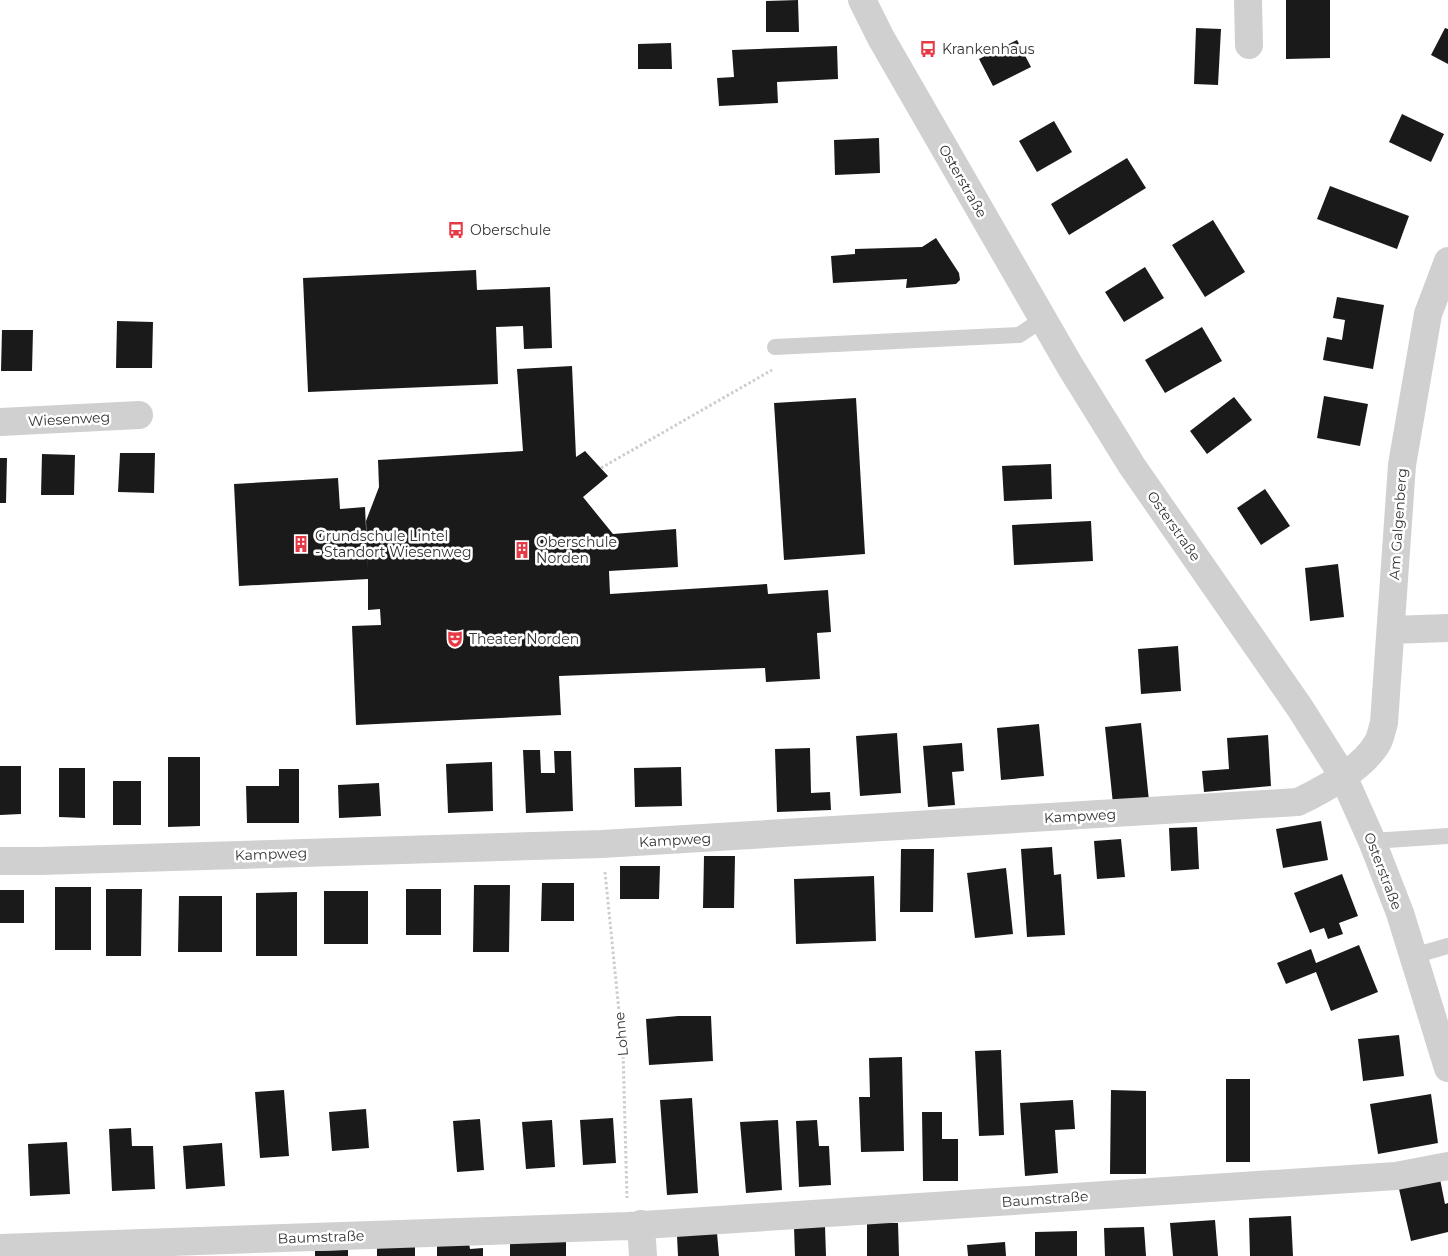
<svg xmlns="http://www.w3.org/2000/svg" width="1448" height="1256" font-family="Montserrat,sans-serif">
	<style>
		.building { fill: #1a1a1a }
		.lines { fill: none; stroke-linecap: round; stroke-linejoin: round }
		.path { stroke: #cdcdcd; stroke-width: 3; stroke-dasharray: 2.5 2.5; stroke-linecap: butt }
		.service { stroke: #d0d0d0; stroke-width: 16 }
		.minor { stroke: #d0d0d0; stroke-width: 28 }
		.tertiary { stroke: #d0d0d0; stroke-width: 28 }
		.labels { text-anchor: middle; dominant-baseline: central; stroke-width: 5; stroke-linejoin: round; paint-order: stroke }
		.poi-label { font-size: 14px; fill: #333; stroke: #fff; text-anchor: start }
		.street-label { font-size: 14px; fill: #333; stroke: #fff }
	</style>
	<rect width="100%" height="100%" fill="#fff"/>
	<path class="building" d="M798 0 799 32H766V1Z
		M1286 0H1330V58L1286 59Z
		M1196 28 1221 29 1218 85 1194 84Z
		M1445 28 1448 29V64L1431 55Z
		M1017 40 1031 67 993 86 979 59Z
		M671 43 672 69H638V44Z
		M837 46 838 79 777 82 778 103 719 106 717 78 734 77 732 50Z
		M1402 114 1444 134 1431 162 1389 142Z
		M1054 121 1072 152 1037 172 1019 141Z
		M879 138 880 173 835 175 834 140Z
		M1127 158 1146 188 1069 235 1051 204Z
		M1330 186 1409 216 1397 249 1317 219Z
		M1213 220 1245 272 1205 297 1172 245Z
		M936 238 959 273 960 280 956 284 906 288 907 279 833 283 831 256 855 254V249L922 247Z
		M1145 267 1164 298 1124 322 1105 292Z
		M476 270 477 290 550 287 552 348 524 349 523 326 496 327 498 384 308 392 303 278Z
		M1337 297 1384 305 1373 369 1323 360 1327 337 1342 340 1345 320 1333 318Z
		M117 321 153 322 152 368H116Z
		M1202 327 1222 361 1165 393 1145 360Z
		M2 330H33L32 371H1Z
		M572 366 576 457 585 451 608 476 583 497 613 534 676 529 678 567 609 571 610 594 767 584 768 594 828 590 831 632 817 633 820 679 766 682 765 668 559 676 561 715 356 725 352 626 381 625 380 609 368 610V579L239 586 234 484 338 478 340 509 365 507 368 571 366 521 379 487 378 460 523 451 517 369Z
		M1324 396 1368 404 1360 446 1317 438Z
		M1234 397 1252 420 1207 454 1190 431Z
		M856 398 865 554 784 560 774 403Z
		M120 453H155L154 493 118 492Z
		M42 454 75 455 74 495H41Z
		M0 458H7L6 503H0Z
		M1051 464 1052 499 1004 501 1002 466Z
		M1265 489 1290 526 1261 545 1237 508Z
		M1091 521 1093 561 1014 565 1012 525Z
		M1338 564 1344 617 1310 621 1305 568Z
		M1178 646 1181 691 1141 694 1138 649Z
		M1141 723 1149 801 1113 804 1105 727Z
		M1039 724 1044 776 1001 780 997 728Z
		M897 733 901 793 860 796 856 736Z
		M1268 735 1271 786 1204 792 1202 771 1229 769 1227 738Z
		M962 743 964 771 952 772 955 805 928 807 923 746Z
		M810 748 811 793 830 792 831 810 777 812 775 749Z
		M523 750H540L541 773H555L554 751H571L573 811 526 813Z
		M168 757H200V826L168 827Z
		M492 762 493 811 448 813 446 764Z
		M0 766H21V814L0 815Z
		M681 767 682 806 635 807 634 768Z
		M59 768H85V818L59 817Z
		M279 769H299V823H247L246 786H279Z
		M113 781H141V825H113Z
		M379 783 381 816 339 818 338 785Z
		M1321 821 1328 860 1283 868 1276 829Z
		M1197 827 1199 869 1171 871 1169 828Z
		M1121 839 1125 877 1097 879 1094 841Z
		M1052 847 1054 875 1061 874 1065 935 1027 937 1021 849Z
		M901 849H934L933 912H900Z
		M704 856H735L734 908H703Z
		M620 866H660L659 899H620Z
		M1006 868 1013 934 975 938 967 873Z
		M1342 874 1358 916 1339 923 1343 934 1328 939 1324 928 1310 933 1294 893Z
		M874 876 876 941 796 944 794 879Z
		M542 883H574V921H541Z
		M474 885H510L509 952H473Z
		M55 887H91V950H55Z
		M106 889H142L141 956H106Z
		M406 889H441V935H406Z
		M0 890H24V923H0Z
		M324 891H368V944H324Z
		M297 892V956H256V893Z
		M179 896H222V952H178Z
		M1359 945 1378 992 1331 1011 1316 972 1286 984 1277 963 1311 949 1316 963Z
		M678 1016H711L713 1061 649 1065 646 1019Z
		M1399 1035 1404 1076 1363 1081 1358 1039Z
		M1001 1050 1004 1135 979 1136 975 1051Z
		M902 1057 904 1151 861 1152 859 1097H870L869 1058Z
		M1226 1079H1250V1162H1226Z
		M284 1090 289 1156 260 1158 255 1092Z
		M1111 1090 1146 1091V1174H1110Z
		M1431 1094 1438 1143 1378 1154 1370 1104Z
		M692 1098 698 1193 667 1195 660 1100Z
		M1073 1100 1075 1129 1055 1130 1058 1173 1025 1176 1020 1103Z
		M366 1109 369 1148 332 1151 329 1112Z
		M922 1112H942V1139H958V1181H923Z
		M613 1118 616 1163 583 1165 580 1120Z
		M480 1119 484 1170 457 1172 453 1121Z
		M552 1120 555 1167 526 1169 522 1122Z
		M778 1120 782 1190 746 1193 740 1122Z
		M817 1120 819 1146H829L831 1185 799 1187 796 1121Z
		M131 1128 132 1146H153L155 1189 112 1191 109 1129Z
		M67 1142 70 1194 30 1196 28 1144Z
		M222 1143 225 1186 186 1189 183 1146Z
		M1440 1179 1445 1204 1448 1203V1232L1411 1241 1399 1189Z
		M1291 1216 1293 1256H1250L1249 1218Z
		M1215 1220 1218 1256H1173L1170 1223Z
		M867 1223H898L899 1256H867Z
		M825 1226 826 1256H795L794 1227Z
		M1144 1227 1146 1256H1105L1104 1228Z
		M1077 1231V1256H1035V1232Z
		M717 1233 719 1256H678L677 1236Z
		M566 1236V1256H510V1238Z
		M1005 1242 1006 1256H968L967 1245Z
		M469 1243 470 1249 483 1248V1256H437V1244Z
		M415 1246V1256H377V1247Z
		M348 1250V1256H315V1251Z"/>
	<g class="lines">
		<path class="path" d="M601 468 772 370
			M605 872 623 1051 627 1198"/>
		<path class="service" d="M775 347 1019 335 1043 319
			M1372 841 1448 836
			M1413 956 1448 946"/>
		<path class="minor" d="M1248 0 1249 45
			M0 422 139 415
			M1391 630 1448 628
			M0 861H40L602 844 1298 802C1325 789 1364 768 1378 742 1381 736 1382 729 1384 723L1402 465 1428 314 1448 261
			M641 1224 643 1256
			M0 1248 628 1226 1396 1176 1448 1166"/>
		<path class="tertiary" d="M862 0 881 38 1070 366 1132 466 1300 708 1343 776 1372 841 1400 913 1448 1068"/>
	</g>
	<defs>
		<g id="bus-bare" transform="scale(1.35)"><path d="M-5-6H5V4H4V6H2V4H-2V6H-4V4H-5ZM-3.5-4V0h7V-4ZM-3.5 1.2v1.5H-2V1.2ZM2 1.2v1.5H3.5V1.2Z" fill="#e63946" stroke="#fff" stroke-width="2.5" paint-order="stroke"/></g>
		<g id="building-bare" transform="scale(1.35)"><path d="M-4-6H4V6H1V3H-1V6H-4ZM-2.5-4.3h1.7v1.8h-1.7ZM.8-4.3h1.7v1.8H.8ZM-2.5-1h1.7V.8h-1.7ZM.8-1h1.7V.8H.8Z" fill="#e63946" stroke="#fff" stroke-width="2.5" paint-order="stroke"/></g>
		<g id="theatre-bare" transform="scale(1.35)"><path d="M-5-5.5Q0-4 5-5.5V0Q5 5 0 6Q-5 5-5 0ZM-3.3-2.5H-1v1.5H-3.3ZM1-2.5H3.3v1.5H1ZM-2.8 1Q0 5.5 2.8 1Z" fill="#e63946" stroke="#fff" stroke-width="2.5" paint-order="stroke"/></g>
	</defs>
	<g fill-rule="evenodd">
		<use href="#bus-bare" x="928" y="49"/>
		<use href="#bus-bare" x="456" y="230"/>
		<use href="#building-bare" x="301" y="544"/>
		<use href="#building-bare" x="522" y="550"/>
		<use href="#theatre-bare" x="455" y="639"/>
	</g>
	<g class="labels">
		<g class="poi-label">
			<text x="942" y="49">Krankenhaus</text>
			<text x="470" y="230">Oberschule</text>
			<text x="315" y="536">Grundschule Lintel<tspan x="315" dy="16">- Standort Wiesenweg</tspan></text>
			<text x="536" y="542">Oberschule<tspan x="536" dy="16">Norden</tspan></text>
			<text x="469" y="639">Theater Norden</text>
		</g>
		<g class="street-label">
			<text transform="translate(963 181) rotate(60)">Osterstraße</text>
			<text transform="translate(69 419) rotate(-3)">Wiesenweg</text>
			<text transform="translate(1398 524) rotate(-86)">Am Galgenberg</text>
			<text transform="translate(1174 526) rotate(55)">Osterstraße</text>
			<text transform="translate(1080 816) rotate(-3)">Kampweg</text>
			<text transform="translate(675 840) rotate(-3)">Kampweg</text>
			<text transform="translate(271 854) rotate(-2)">Kampweg</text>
			<text transform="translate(1383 871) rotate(69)">Osterstraße</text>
			<text transform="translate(621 1034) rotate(-95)">Lohne</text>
			<text transform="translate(1045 1199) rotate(-4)">Baumstraße</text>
			<text transform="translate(321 1237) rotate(-2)">Baumstraße</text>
		</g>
	</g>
</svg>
